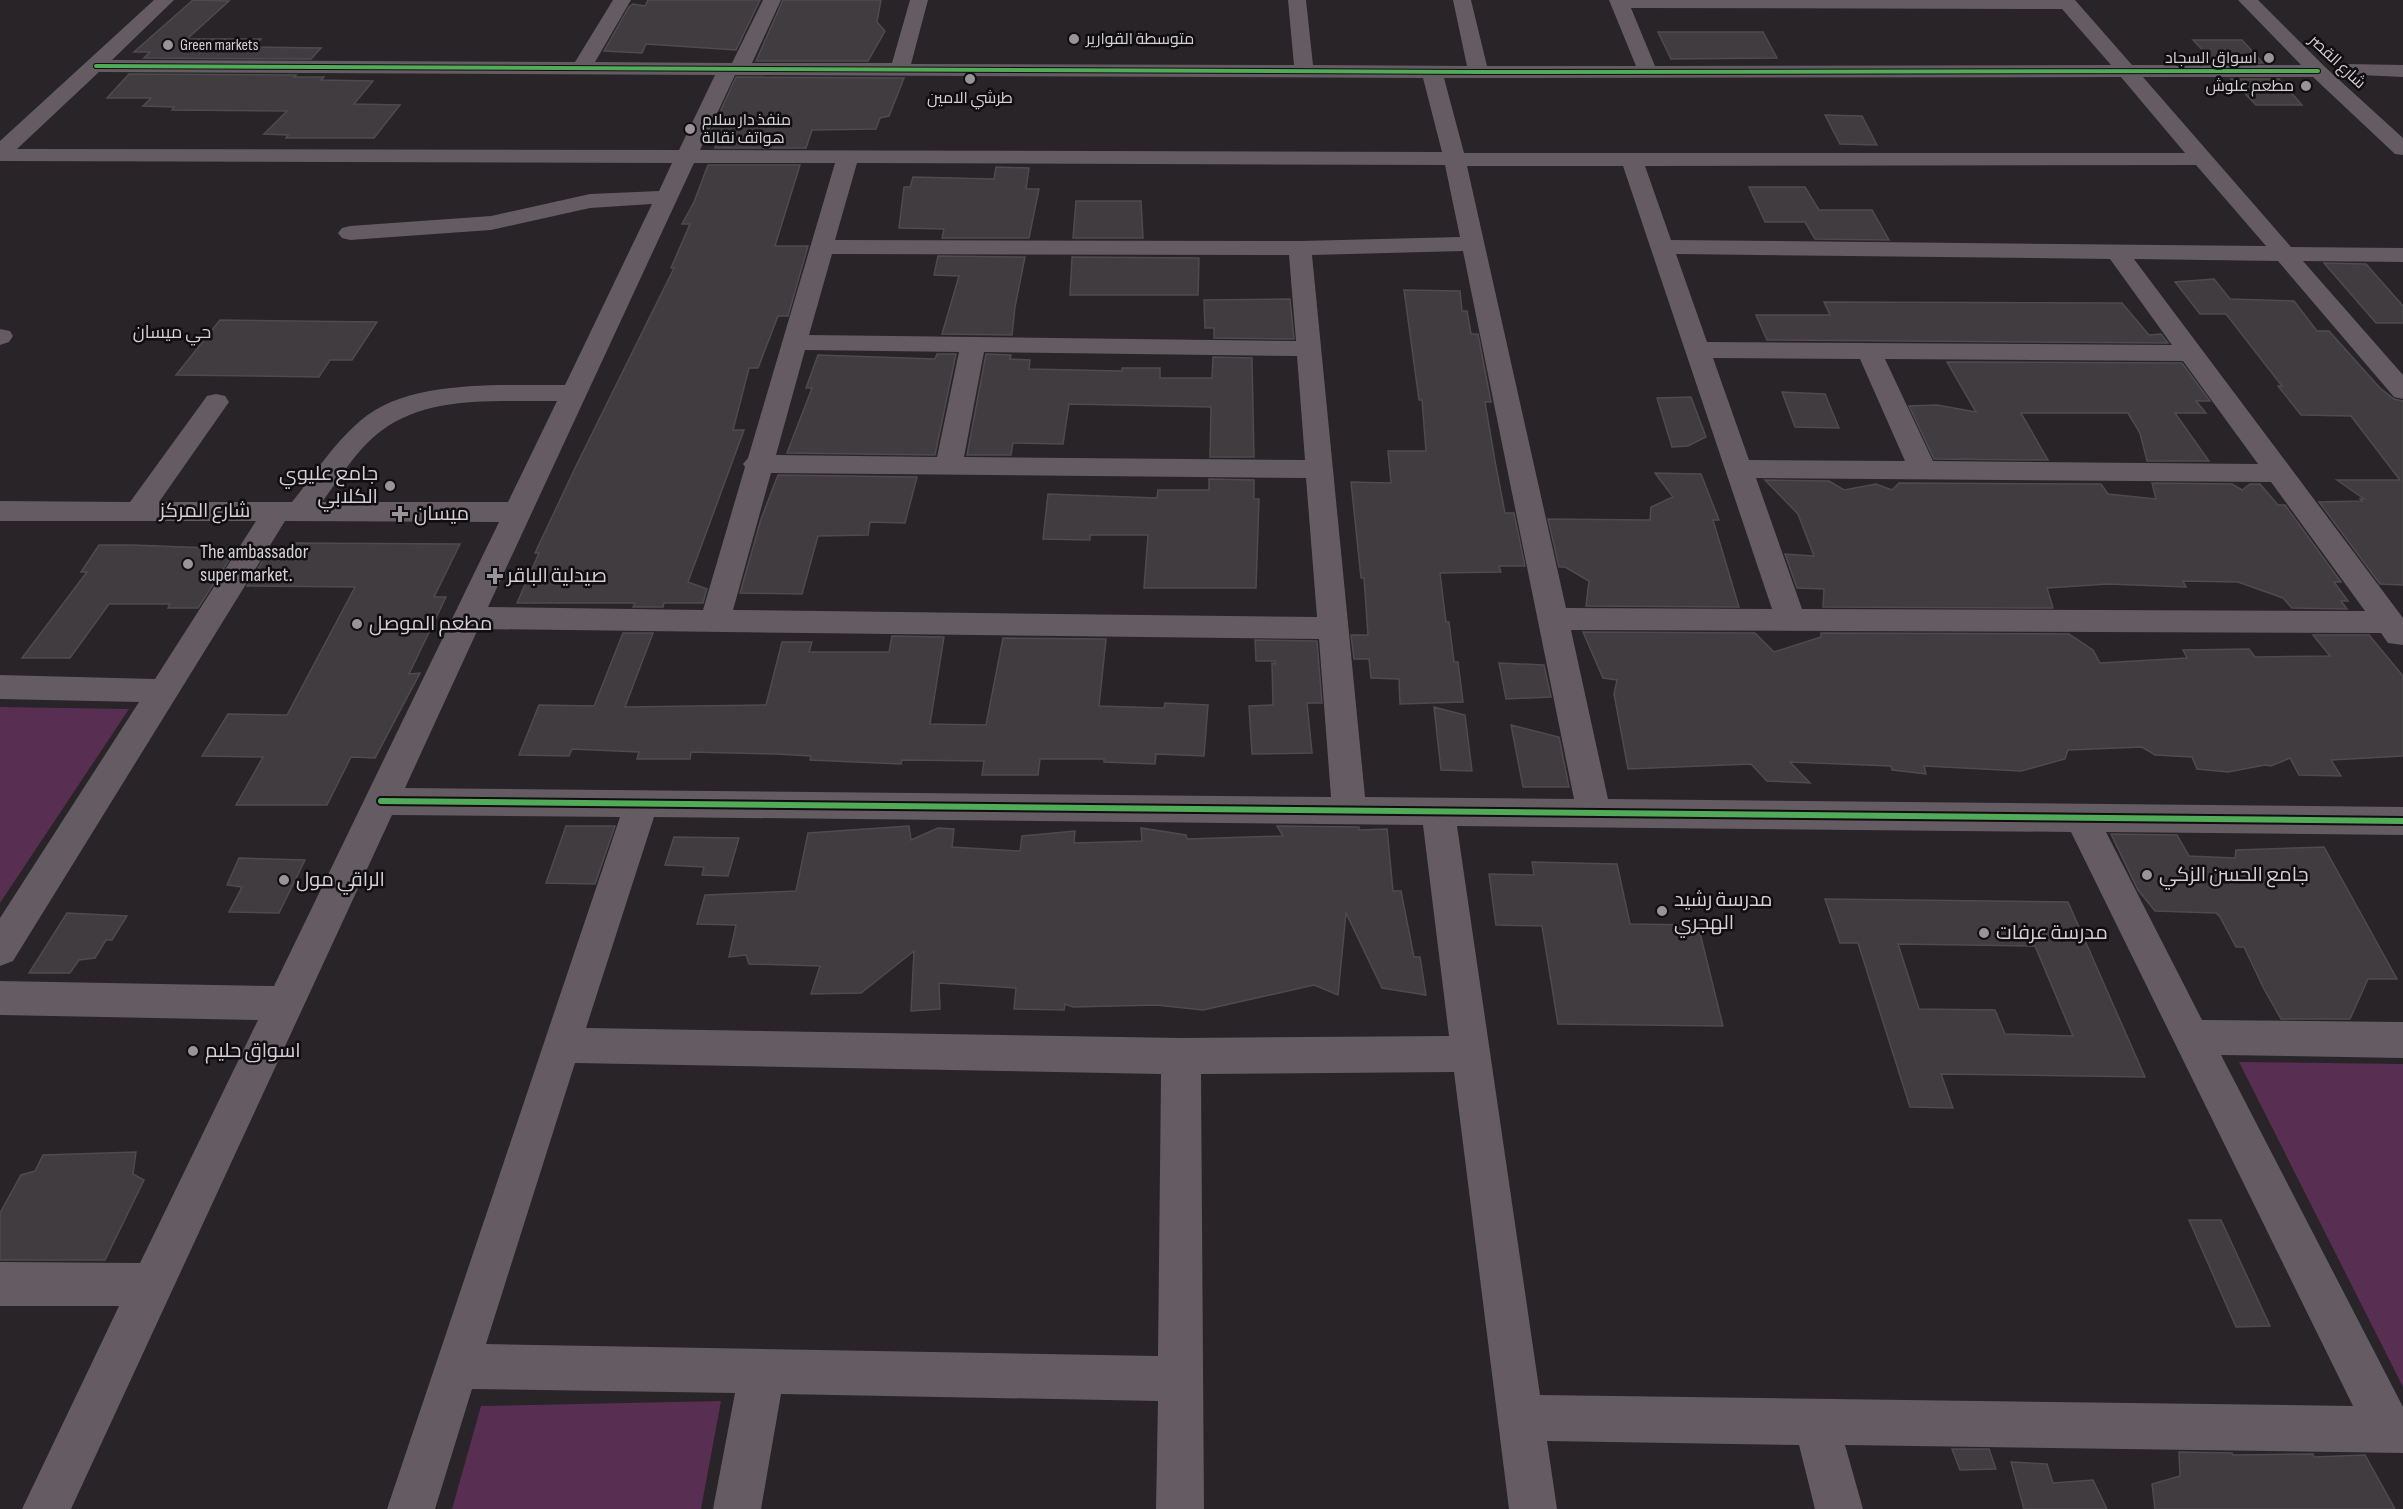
<svg xmlns="http://www.w3.org/2000/svg" width="2403" height="1509" font-family="'Sofia Sans Condensed',Cairo,sans-serif">
	<style>
		.green { fill: #592e53 }
		.building { fill: #403c3f; stroke: #4e4b4e; stroke-width: 1.5; fill-rule: evenodd }
		.lines { fill: none; stroke-linecap: round; stroke-linejoin: round }
		.minor { fill: #645b63; fill-rule: evenodd }
		.cycleway-far1-casing { stroke: #100e10; stroke-width: 6 }
		.cycleway-casing { stroke: #100e10; stroke-width: 10 }
		.cycleway-far1 { stroke: #51ab58; stroke-width: 4 }
		.cycleway { stroke: #51ab58; stroke-width: 6 }
		.poi-dot { fill: #989497; stroke: #100e10; stroke-width: 2 }
		.labels { text-anchor: middle; dominant-baseline: central; stroke-width: 5; stroke-linejoin: round; paint-order: stroke }
		.far-poi-label { font-size: 16px; fill: #d5d1d4; stroke: #100e10; text-anchor: start }
		.far-street-label { font-size: 16px; fill: #d5d1d4; stroke: #100e10 }
		.far-neighbourhood-label { font-size: 18px; fill: #d5d1d4; stroke: #100e10 }
		.poi-label { font-size: 20px; fill: #d5d1d4; stroke: #100e10; text-anchor: start }
		.street-label { font-size: 20px; fill: #d5d1d4; stroke: #100e10 }
	</style>
	<rect width="100%" height="100%" fill="#282427"/>
	<path class="green" d="M0 707 129 709 0 903Z
		M2239 1062 2403 1064V1387Z
		M721 1401 701 1509H452L481 1406Z"/>
	<path class="building" d="M193 0 229 1 187 39H261L254 47 321 48 311 59 144 58 150 52H134Z
		M648 0H760L736 50 646 44 642 53 604 51 629 7 633 4 645 6Z
		M783 0H881L877 22 885 31 868 61H756Z
		M1658 32H1763L1777 58 1671 59Z
		M2193 40H2242L2263 63H2215Z
		M129 74 296 75 294 77H324L321 80 373 81 354 104 400 105 374 138H286L288 135 264 134 287 111 172 110 174 107 143 106 151 98H107Z
		M736 77 904 78 889 116 880 118 876 129 812 130 806 148H715L719 136H709Z
		M2231 79H2279L2302 105H2256Z
		M1825 115 1862 116 1877 145 1840 144Z
		M708 165H800L775 246H808L788 316H778L758 368H749L733 430H744L688 582 707 589 703 603H664L663 607H633L635 603H517L539 553H535L576 466 674 268H671L690 224H682L694 202Z
		M996 167 1029 168 1026 189H1039L1029 238H942L944 229 899 228 904 187H910L913 177 994 179Z
		M1749 187H1805L1819 210H1872L1889 240 1815 239 1805 222H1765Z
		M1076 201H1141L1143 238H1073Z
		M938 256 1025 257 1015 307 1012 335 942 334 959 276 934 275Z
		M1072 257 1199 258 1198 295H1070Z
		M2324 263 2366 264 2403 306V323H2376Z
		M2214 279 2230 299 2294 301 2317 331H2329L2380 388 2394 399 2403 401V585L2380 584 2319 502 2362 501 2360 499H2364L2337 480H2400L2351 416 2301 415 2278 386H2282L2226 314H2200L2175 282Z
		M1404 290 1460 291 1462 311H1467L1471 334H1478L1491 402H1485L1495 461 1505 513H1514L1525 566H1499L1501 572 1440 573 1446 622H1449L1454 662H1458L1463 702 1400 704 1399 679 1371 678 1369 659H1354L1351 635H1368L1364 578H1361L1351 482 1391 483 1388 451H1426L1422 400H1419Z
		M1290 299 1294 339 1214 338V328H1205L1204 300Z
		M1824 302 2122 303 2149 335 2161 334 2168 343 1767 340 1756 315H1830Z
		M220 320 377 322 352 360H330L319 377 176 375Z
		M937 354H956L935 455 787 453 812 388H806L818 355 935 359Z
		M986 354 1011 355 1010 359 1030 360 1029 369 1122 371V368H1160V378H1212L1213 357 1252 358 1254 457H1210L1211 407 1069 404 1063 444 1013 443 1011 455H967Z
		M1947 362 2182 363 2210 401H2196L2206 413H2175L2209 461H2147L2140 433 2128 413H2021L2048 460 1934 459 1909 406 1937 405 1976 412Z
		M1782 392 1825 394 1839 428 1795 427Z
		M1691 397 1706 437 1688 446 1672 447 1657 398Z
		M1655 473 1701 474 1719 520H1713L1739 607 1586 606 1589 581 1565 567H1559L1548 519 1650 520 1651 507 1673 497Z
		M778 475 917 477 905 523 870 522 868 535 818 536 802 594 740 593 761 519Z
		M1209 479 1254 480V499H1259L1256 588H1144L1148 535H1090V540L1043 539 1048 494 1157 498 1158 490H1209Z
		M1765 480 1829 481 1844 490 1876 484 1892 490 1899 483 2101 484 2108 494 2156 499 2152 483 2232 484 2242 490 2250 484H2260L2278 505H2285L2341 582H2334L2348 601H2341L2347 609 2292 608 2283 598 2238 582 2183 581 2186 587 2108 584 2047 588 2053 608 1823 607 1824 589 1797 588 1785 554 1814 556 1798 514Z
		M295 543 460 544 434 597H446L409 674 420 673 375 758 351 757 327 805H236L263 757 202 756 228 714 287 715 355 587 247 586 270 549H292Z
		M99 545H132L236 549 198 608H168L170 604H109L70 658H22L87 572H81Z
		M1583 632 1755 633 1774 652 1821 637V633L2069 634 2093 650 2100 663 2187 658 2183 650 2249 649 2255 657 2330 656 2313 635H2369L2403 676V756L2331 760 2341 776 2299 775 2290 758 2271 766 2265 765 2228 772 2197 769 2192 757 2155 755 2142 747 2068 750 2065 759 2021 771 1924 766 1926 774 1892 770 1891 766 1790 762 1810 783 1767 781 1751 764 1628 769 1614 694 1617 680 1603 678Z
		M623 633H653L625 707 766 705 782 642H812L809 652H889L892 636 944 637 930 724 986 725 1003 638 1106 639 1099 706 1164 708 1165 703 1208 705 1204 756 1156 754 1155 764 1104 762V759H1040L1038 775H982L984 761 902 760 901 764 810 760 811 756 776 754 691 752 690 759H637L639 752 572 749 569 756 519 755 539 705 594 706Z
		M1255 640 1317 641 1322 703H1307L1312 753 1252 754 1249 706 1273 705 1272 663 1275 664V661H1256Z
		M1499 663 1544 665 1551 697 1506 699Z
		M1434 707 1465 715 1472 771 1441 770Z
		M1511 725 1559 737 1569 787H1523Z
		M566 826H615L595 884 546 883Z
		M909 826 911 840 938 828 954 829 952 847 1020 851 1022 836 1075 831 1074 843 1142 841 1141 828 1186 835 1187 839 1283 836 1277 826 1359 827V830L1387 829 1393 891H1401L1414 957H1420L1426 995 1382 988 1346 913 1338 995 1314 985 1203 1010 1156 1005 1073 1007 1065 1004 1064 1010 1014 1009 1016 988 939 983 940 1009 911 1011 914 951 861 993 811 994 820 966 749 964 746 955 729 957 736 925 697 924 705 895 796 891 808 833Z
		M2111 834 2177 835 2189 856 2235 858 2236 850 2324 847 2397 979H2368L2350 1019H2281L2264 989 2244 947H2236L2220 917 2216 913 2155 911 2138 890Z
		M674 837 739 838 728 876 702 875 704 867 665 865Z
		M239 858 305 860 279 913 229 912 242 887 227 885Z
		M1532 862 1617 864 1630 924 1698 925 1723 1026 1558 1024 1542 926 1496 925 1489 874 1534 875Z
		M1825 899 2068 902 2145 1077 1941 1074 1953 1108 1910 1107 1858 943H1840ZM1898 944 2035 946 2073 1036 2005 1034 1995 1010 1919 1009Z
		M67 913 127 916 112 940H106L95 958 79 960 70 973H29Z
		M136 1152 133 1174 144 1180 105 1260H0V1213L21 1175 35 1171 43 1155Z
		M2189 1220H2221L2270 1326 2236 1327Z
		M1952 1449H1989L1996 1469 1960 1470Z
		M2179 1452 2232 1453 2233 1455 2313 1454 2314 1457 2365 1455 2395 1509H2155L2152 1484 2180 1476Z
		M2011 1462 2047 1464 2053 1483 2093 1480 2107 1509H2024Z"/>
	<g class="lines">
		<path class="minor" d="M154 0H174L112 60 575 62 613 0H631L595 62 732 63 763 0H781L752 63H892L910 0H928L911 64 1294 65 1288 0H1306L1313 65 1467 66 1453 0H1471L1487 66H1636L1609 0H2075L2132 65H2301L2238 0H2258L2325 67 2403 138V155L2395 154 2313 77H2143L2291 247 2403 248V262L2303 261 2403 375V399L2394 397 2278 261 2134 259 2403 618V645L2388 643 2381 633 1571 630 1608 799 2403 807V835L2106 832 2202 1020 2403 1022V1058L2221 1055 2403 1407V1453L1845 1445 1863 1509H1815L1799 1445 1547 1441 1557 1509H1509L1454 1072 1201 1074 1204 1509H1156L1158 1401 781 1394 761 1509H713L735 1393 472 1389 435 1509H387L620 817 392 815 71 1509H22L119 1306H0V1262L140 1263 258 1020 0 1015V981L274 986 499 522 285 521 13 961 0 966V918L139 702 0 699V675L155 679 256 521H0V501L130 502 207 396 216 394 225 396 229 402 159 502H292C314 475 333 444 360 421 409 378 503 386 565 385L652 204 590 208 491 230 350 240 342 238 338 233 342 228 350 226 491 216 590 194 659 191 672 163 0 161V141ZM1631 8 2062 9 2111 65 1655 66ZM99 72 715 75 679 150 17 149ZM735 75 1423 78 1442 152 700 150ZM2121 77 2185 153H1464L1444 78ZM694 163H835L748 458 743 464 745 467 703 610 488 607ZM857 163 1445 165 1460 237 1300 241 835 240ZM2196 165 2266 246 1671 240 1645 166ZM1467 166H1623L1772 609 1566 608ZM1463 251 1574 799 1365 797 1312 255ZM832 254 1289 255 1296 341 809 335ZM1676 254 2110 259 2172 345 1707 342ZM805 350 959 352 937 457 776 455ZM984 352 1297 356 1305 460 964 457ZM1713 358 1860 359 1905 461 1749 460ZM1885 359 2183 361 2258 464 1933 461ZM557 401 508 502H322C340 478 357 449 381 431 429 394 500 402 557 401ZM771 473 1306 478 1317 617 733 610ZM1756 478 2271 482 2365 611 1802 609ZM478 629 1319 639 1331 797 405 788ZM654 817 1423 825 1449 1036 1181 1038 586 1028ZM1457 826 2071 832 2353 1406 1540 1395ZM575 1063 1161 1074 1158 1356 486 1344Z
			M2346 64 2403 65V77L2339 74 2336 70 2339 66Z
			M0 329 10 331 13 336 9 342 0 345Z"/>
		<g class="cycleway-far1-casing">
			<path id="cycleway-far1" d="M96 66 1478 72 2318 71"/>
		</g>
		<g class="cycleway-casing">
			<path id="cycleway" d="M381 801 2403 821"/>
		</g>
		<use href="#cycleway-far1" class="cycleway-far1"/>
		<use href="#cycleway" class="cycleway"/>
	</g>
	<g class="poi-dot">
		<circle cx="1074" cy="39" r="6"/>
		<circle cx="168" cy="45" r="6"/>
		<circle cx="2269" cy="58" r="6"/>
		<circle cx="970" cy="79" r="6"/>
		<circle cx="2306" cy="86" r="6"/>
		<circle cx="690" cy="129" r="6"/>
		<circle cx="390" cy="486" r="6"/>
		<path d="M397 505h6v6h6v6h-6v6h-6v-6h-6v-6h6z"/>
		<circle cx="188" cy="564" r="6"/>
		<path d="M492 567h6v6h6v6h-6v6h-6v-6h-6v-6h6z"/>
		<circle cx="357" cy="624" r="6"/>
		<circle cx="2147" cy="875" r="6"/>
		<circle cx="284" cy="880" r="6"/>
		<circle cx="1662" cy="911" r="6"/>
		<circle cx="1984" cy="933" r="6"/>
		<circle cx="193" cy="1051" r="6"/>
	</g>
	<g class="labels">
		<g class="far-poi-label">
			<text x="1086" y="39">متوسطة القوارير</text>
			<text x="180" y="45">Green markets</text>
			<text x="2257" y="58" text-anchor="end">اسواق السجاد</text>
			<text x="2294" y="86" text-anchor="end">مطعم علوش</text>
			<text x="970" y="98" text-anchor="middle">طرشي الامين</text>
			<text x="702" y="120">منفذ دار سلام<tspan x="702" dy="18">هواتف نقالة</tspan></text>
		</g>
		<g class="far-street-label">
			<text transform="translate(2337 62) rotate(43)">شارع القصر</text>
		</g>
		<g class="far-neighbourhood-label">
			<text x="172" y="332">حي ميسان</text>
		</g>
		<g class="poi-label">
			<text x="378" y="474" text-anchor="end">جامع عليوي<tspan x="378" dy="23">الكلابي</tspan></text>
			<text x="414" y="514">ميسان</text>
			<text x="200" y="552">The ambassador<tspan x="200" dy="23">super market.</tspan></text>
			<text x="507" y="576">صيدلية الباقر</text>
			<text x="369" y="624">مطعم الموصل</text>
			<text x="2159" y="875">جامع الحسن الزكي</text>
			<text x="296" y="880">الراقي مول</text>
			<text x="1674" y="900">مدرسة رشيد<tspan x="1674" dy="23">الهجري</tspan></text>
			<text x="1996" y="933">مدرسة عرفات</text>
			<text x="205" y="1051">اسواق حليم</text>
		</g>
		<g class="street-label">
			<text x="205" y="511">شارع المركز</text>
		</g>
	</g>
</svg>
